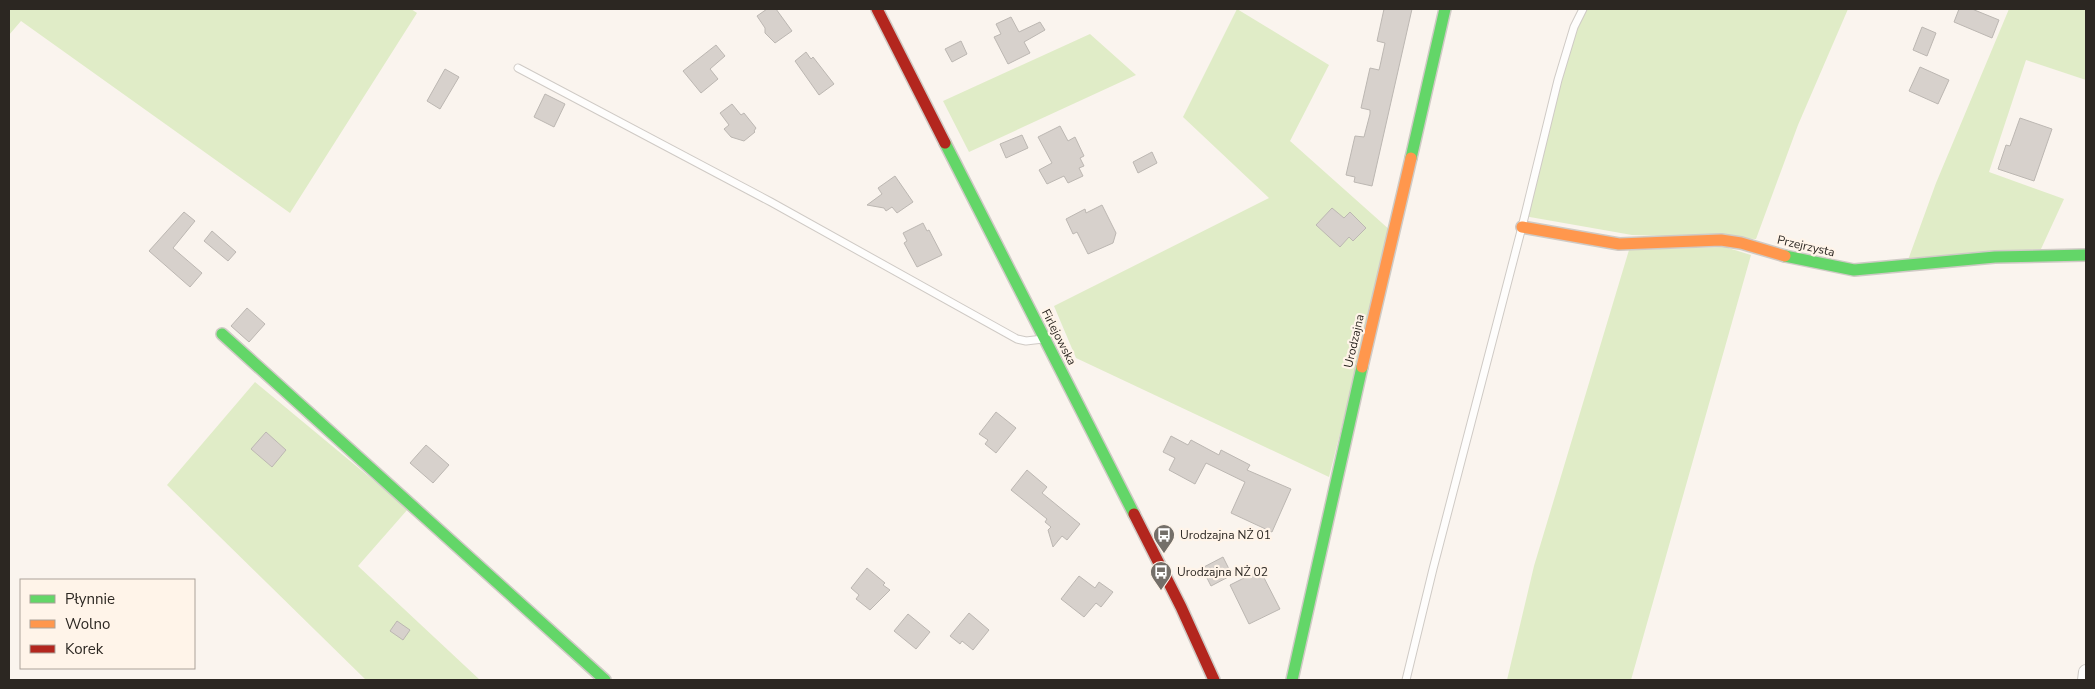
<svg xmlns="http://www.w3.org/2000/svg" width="2095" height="689" font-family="'Nunito Sans',sans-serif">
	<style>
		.green { fill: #e0ecc7 }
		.building { fill: #d7d1cc; stroke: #bcb7b2 }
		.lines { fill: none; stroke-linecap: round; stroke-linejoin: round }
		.lane-casing { stroke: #cfcac5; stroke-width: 9 }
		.street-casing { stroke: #cfcac5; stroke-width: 16 }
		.fast-casing { stroke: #cfcac5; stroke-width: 14 }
		.slow-casing { stroke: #cfcac5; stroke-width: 14 }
		.jam-casing { stroke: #cfcac5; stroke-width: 14 }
		.lane { stroke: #fefdfc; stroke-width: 7 }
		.street { stroke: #fefdfc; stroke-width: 14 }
		.fast { stroke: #63d668; stroke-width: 11 }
		.slow { stroke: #ff974d; stroke-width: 11 }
		.jam { stroke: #b3261e; stroke-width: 11 }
		.labels { text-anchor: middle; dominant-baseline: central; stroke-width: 4.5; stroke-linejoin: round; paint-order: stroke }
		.street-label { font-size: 12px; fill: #2c2722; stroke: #fff4e9 }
		.poi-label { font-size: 12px; fill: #2c2722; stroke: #fff4e9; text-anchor: start }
	</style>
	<rect width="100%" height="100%" fill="#faf4ee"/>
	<path class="green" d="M9 9H411L417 13 290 213 21 21 9 35Z
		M1237 9 1329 65 1290 141 1391 231 1329 477 1076 358 1054 306 1269 198 1183 117Z
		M1584 9H1848L1798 125 1756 239 1632 235 1524 216 1558 80Z
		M2009 9H2086V80L2026 60 1989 172 2064 199 2041 249 1908 260 1936 183Z
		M1090 34 1136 75 969 152 943 101Z
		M1725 247 1751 255 1631 680H1507L1534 566 1629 250Z
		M255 382 408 509 358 566 480 680H366L167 485Z"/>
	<path class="building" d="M767 9H776L792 31 775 43 765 33V28L757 16Z
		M1384 9H1412L1372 186 1354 182 1355 177 1346 175 1355 136 1364 137 1370 114V110L1361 108 1370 68 1379 70 1380 66 1385 43 1377 41Z
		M1959 9H1972L1999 20 1992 38 1954 22Z
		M1011 17 1019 32 1040 22 1045 30 1024 42 1030 53 1008 64 994 37 1001 34 996 24Z
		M1922 27 1936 33 1927 56 1913 50Z
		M961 41 967 54 952 62 945 49Z
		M716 45 725 56 710 69 718 79 701 93 683 71Z
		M806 52 811 59 813 57 834 84 819 95 795 61Z
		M1920 67 1949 80 1938 104 1909 91Z
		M445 69 459 77 440 109 427 101Z
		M545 94 565 104 554 127 534 117Z
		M732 104 741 115 744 113 756 128 754 131 755 132 744 141 731 137 724 129 729 125 720 113Z
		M2020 118 2052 129 2034 181 1998 169 2006 145 2010 146Z
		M1060 126 1068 141 1075 137 1084 156 1080 158 1084 166 1079 168 1083 176 1068 183 1064 176 1047 184 1039 170 1052 163 1038 137Z
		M1022 135 1028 148 1006 158 1000 144Z
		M1152 152 1157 163 1138 173 1133 162Z
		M895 176 913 202 897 213 892 207 886 211 884 208 867 205 882 194 878 188Z
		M1102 205 1116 233 1113 243 1088 254 1077 232 1073 234 1066 219 1085 209 1086 213Z
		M1332 208 1344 218 1350 212 1366 228 1353 241 1349 237 1340 247 1316 225Z
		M184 212 195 221 173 248 202 273 190 287 149 251Z
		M923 223 927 231 929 230 942 255 917 267 904 243 907 241 903 233Z
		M212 231 236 252 228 261 204 241Z
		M247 308 265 324 249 342 231 326Z
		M996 412 1016 428 996 453 985 444 988 440 979 434Z
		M266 432 286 450 272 467 251 449Z
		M1171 436 1188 445 1191 440 1219 455 1221 450 1250 465 1247 470 1291 489 1272 532 1231 513 1245 482 1206 463 1195 484 1169 470 1175 458 1163 452Z
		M426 445 449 465 433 483 410 463Z
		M1027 470 1047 487 1042 493 1080 524 1067 540 1062 536 1053 547 1048 530 1051 527 1045 522 1047 519 1011 490Z
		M1223 557 1232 575 1211 586 1202 568Z
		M867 568 885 583 883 585 890 590 870 610 856 599 859 595 851 588Z
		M1260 570 1280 609 1249 624 1230 585Z
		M1079 576 1095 588 1099 582 1113 592 1101 607 1096 603 1084 617 1061 599Z
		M969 613 989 630 973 650 962 641 960 644 950 636Z
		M908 614 930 632 916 649 894 631Z
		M397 621 410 630 403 640 390 631Z"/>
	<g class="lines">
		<g class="lane-casing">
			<path id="lane" d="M518 68 771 202 1017 339 1026 341 1043 339
				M1406 680 1433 569 1522 227 1558 80 1574 27 1583 9"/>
		</g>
		<g class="street-casing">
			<path id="street" d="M2085 680 2086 672"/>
		</g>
		<g class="fast-casing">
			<path id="fast" d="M945 143 1134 514
				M1411 158 1445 9
				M1785 256 1854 270 1995 257 2086 255
				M222 334 605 680
				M1292 680 1362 367"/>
		</g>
		<g class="slow-casing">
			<path id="slow" d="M1522 227 1619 244 1721 240 1741 243 1785 256
				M1362 367 1411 158"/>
		</g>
		<g class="jam-casing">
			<path id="jam" d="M877 9 945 143
				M1134 514 1181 607 1214 680"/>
		</g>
		<use href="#lane" class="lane"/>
		<use href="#street" class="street"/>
		<use href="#fast" class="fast"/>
		<use href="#slow" class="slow"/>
		<use href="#jam" class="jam"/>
	</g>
	<defs>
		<g id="bus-pin" transform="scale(1.125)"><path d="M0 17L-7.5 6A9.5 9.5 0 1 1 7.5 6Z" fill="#746f69" stroke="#fff4e9"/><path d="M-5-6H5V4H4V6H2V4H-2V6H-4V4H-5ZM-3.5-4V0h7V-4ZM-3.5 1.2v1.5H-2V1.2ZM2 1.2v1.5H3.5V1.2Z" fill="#fff"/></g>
	</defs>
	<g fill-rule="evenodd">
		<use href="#bus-pin" x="1164" y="535"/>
		<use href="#bus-pin" x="1161" y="572"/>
	</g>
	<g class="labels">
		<g class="street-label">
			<text transform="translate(1806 246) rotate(13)">Przejrzysta</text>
			<text transform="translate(1059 337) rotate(63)">Firlejowska</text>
			<text transform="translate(1354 341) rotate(-77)">Urodzajna</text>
		</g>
		<g class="poi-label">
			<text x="1180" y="535">Urodzajna NŻ 01</text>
			<text x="1177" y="572">Urodzajna NŻ 02</text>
		</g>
	</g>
	<rect width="2095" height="689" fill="none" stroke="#2c2722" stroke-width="20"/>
	<rect x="20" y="579" width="175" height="90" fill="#fff4e9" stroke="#aba299"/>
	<rect x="30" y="595" width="25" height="8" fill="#63d668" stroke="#aba299"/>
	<text x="65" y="604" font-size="15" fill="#2c2722">Płynnie</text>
	<rect x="30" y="620" width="25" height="8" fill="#ff974d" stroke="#aba299"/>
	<text x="65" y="629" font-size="15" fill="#2c2722">Wolno</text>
	<rect x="30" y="645" width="25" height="8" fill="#b3261e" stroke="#aba299"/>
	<text x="65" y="654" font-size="15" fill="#2c2722">Korek</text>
</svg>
